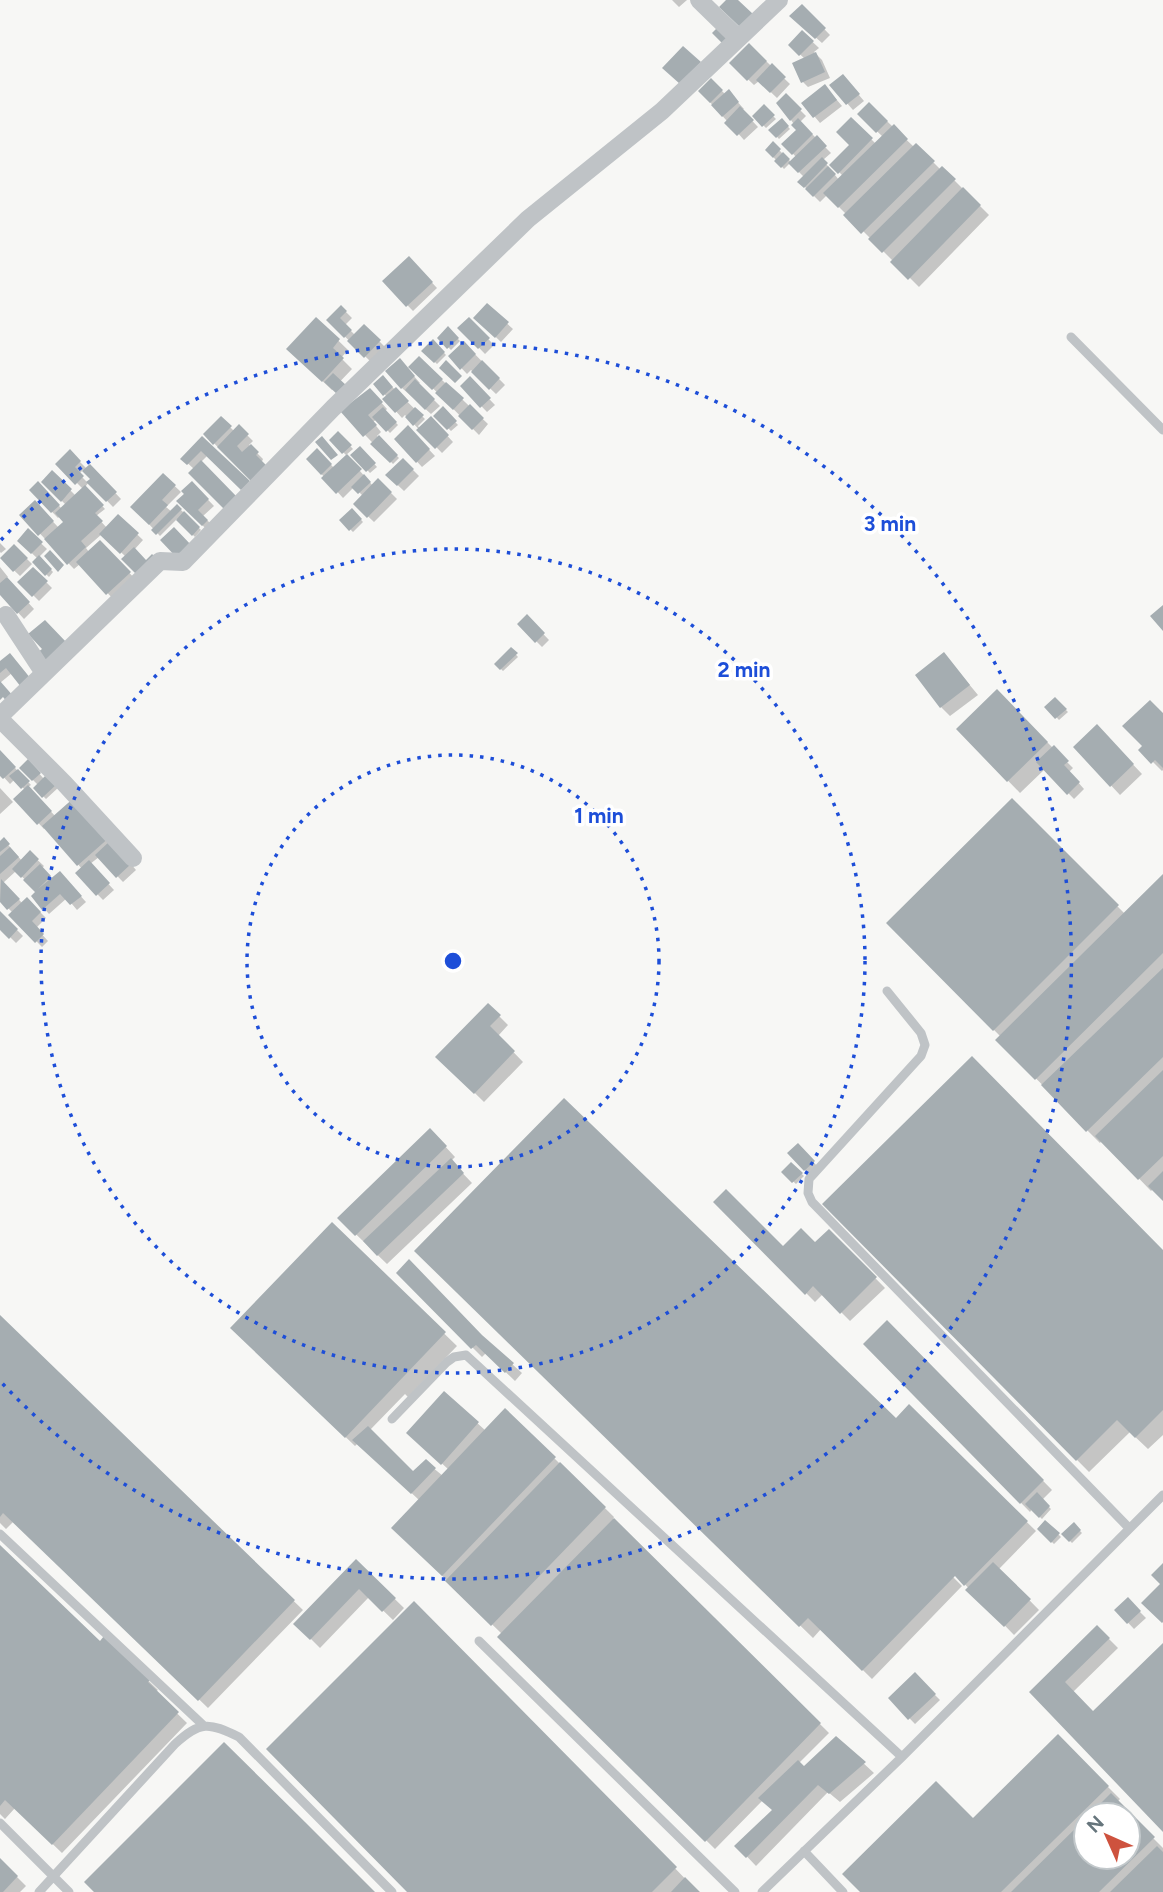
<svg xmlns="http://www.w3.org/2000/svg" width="1163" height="1892" font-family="Figtree,sans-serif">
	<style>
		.shadow { fill: #0003; fill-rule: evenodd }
		.building { fill: #a5adb1 }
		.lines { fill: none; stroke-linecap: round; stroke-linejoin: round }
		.service { stroke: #bfc3c6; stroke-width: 9 }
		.minor { stroke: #bfc3c6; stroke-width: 18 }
		.ring { fill: none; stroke: #1d4ed8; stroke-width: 3.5; stroke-dasharray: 3.5 7 }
		.centre { fill: #1d4ed8; stroke: #fff; stroke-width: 3.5 }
		.ring-label { font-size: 21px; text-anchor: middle; font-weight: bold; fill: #1d4ed8; stroke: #fff; stroke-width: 7; stroke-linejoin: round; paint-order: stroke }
	</style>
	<rect width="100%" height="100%" fill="#f7f7f5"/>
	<path class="shadow" d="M672 0H687L679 7Z
		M802 6 830 35 822 43 797 21Z
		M802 32 819 48 814 52 822 60 830 78 808 87 803 82 805 59 790 45Z
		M749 45 790 84 777 98 759 81 754 85 731 63Z
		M711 80 726 95 734 98 744 109 742 110 758 127 744 140 700 91Z
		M848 82 864 101 853 110 832 86Z
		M831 93 842 106 820 123 804 104Z
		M786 96 806 116 800 122 831 153 823 160 839 180 843 176 832 165 852 145 851 119 876 144 883 137 859 114 869 104 914 147 916 145 940 169 942 168 989 215 919 287 827 195 820 202 800 182 804 177 790 163 784 169 767 150 773 144 791 162 796 157 784 144 798 130 791 120Z
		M764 107 776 119 766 128 754 116Z
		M782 120 790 129 779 139 771 130Z
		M409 258 437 288 413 311 384 281Z
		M487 305 513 329 501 342 476 318Z
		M341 307 352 318 345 325 355 335 364 326 385 347 371 362 328 320Z
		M316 319 348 350 341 358 352 369 332 390 298 358Z
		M469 319 494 345 485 354 460 328Z
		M448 329 460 341 451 350 439 338Z
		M433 341 446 355 437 364 424 351Z
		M464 343 505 385 496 394 471 370 467 374 450 356Z
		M419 358 488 424 479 435 411 366Z
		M405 366 420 383 418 384 440 406 431 414 402 388Z
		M383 378 425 419 418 426 420 429 431 418 453 442 442 453 405 415 402 418 385 399 387 397 375 384Z
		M470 379 495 405 487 412 462 386Z
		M370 390 387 409 385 411 398 425 390 433 377 419 373 422 381 432 377 436 399 458 393 464 342 411Z
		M443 409 458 425 451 431 436 416Z
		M221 418 235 432 239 427 253 441 249 445 263 459 248 495 207 456 194 469 183 459 202 438 250 484 252 482 205 434Z
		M408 427 435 456 422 467 396 439Z
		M338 433 353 449 346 455 331 440Z
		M360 448 377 467 370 473 353 455Z
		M317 450 334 468 347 456 373 486 378 480 397 499 374 522 355 504 363 496 354 487 343 498 308 459Z
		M70 452 87 469 90 466 121 499 113 507 89 482 85 487 105 509 96 516 107 528 118 516 143 540 134 550 146 563 152 557 162 566 146 582 124 559 126 557 102 534 86 548 89 552 100 542 138 582 116 602 80 564 74 569 22 515 35 503 59 528 65 522 60 516 58 518 31 490 38 484 62 509 66 505 43 482 52 472 76 496 83 489 58 464ZM83 470 92 479 88 483 79 474Z
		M403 460 419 476 404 491 387 475Z
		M163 475 181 492 166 507 172 512 177 506 201 530 195 537 177 519 160 536 133 507Z
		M192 483 214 506 203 516 213 526 208 531 179 501Z
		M352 510 363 522 353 532 341 520Z
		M28 531 47 549 39 557 53 572 49 577 34 562 20 576 2 559 14 546 32 564 38 559 19 541Z
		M0 543 6 549 1 553 0 552Z
		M0 567 8 577 6 578 34 609 24 619 0 593Z
		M33 569 52 588 39 601 20 582Z
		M527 617 549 640 542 647 519 624Z
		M511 649 518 657 503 671 496 664Z
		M944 654 978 695 950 716 941 707Z
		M10 655 12 673 0 683V663Z
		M997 692 1073 768 1069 772 1084 789 1074 799 1045 769 1020 793 958 729Z
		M1055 699 1068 712 1059 720 1047 707Z
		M1163 715V770L1162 771 1141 750Z
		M1106 736 1142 774 1120 795 1075 747Z
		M0 752 31 785 28 787 56 817 76 799 136 870 123 882 99 857 90 864 114 890 103 900 77 873 82 869 46 827 44 829 16 799 25 790 15 779 10 784 0 773Z
		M28 761 44 779 59 787 46 799 35 788 38 785 21 768Z
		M0 788 13 802 0 814Z
		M1012 800 1125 914 1163 877V1199L1153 1189 1151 1191 1102 1140 1100 1143 1087 1130 998 1040 1001 1037 888 923Z
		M4 840 22 861 30 853 44 866 42 868 52 879H65L86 902 77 910 67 898 49 914 33 896 38 892 16 871 3 883 23 904 27 899 46 918 36 928 48 941 42 947 11 915 13 913 0 900V843Z
		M0 913 23 936 16 943 0 927Z
		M488 1005 508 1025 498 1036 523 1062 484 1102 438 1057Z
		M430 1130 455 1157 451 1161 472 1183 387 1264 339 1218Z
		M798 1146 819 1168 811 1176 789 1153Z
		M791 1164 804 1176 796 1184 783 1172Z
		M716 1202 783 1249 815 1244 829 1231 885 1288 850 1321 823 1294 815 1302Z
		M824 1204 1163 1252V1435L1148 1449 1130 1432 1089 1472Z
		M332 1225 457 1346 408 1397 405 1394 370 1430 413 1473 426 1462 443 1476 449 1470 409 1433 444 1393 486 1431 554 1458 614 1517 613 1519 829 1733 799 1763 804 1768 836 1738 874 1773 840 1802 828 1792 756 1866 737 1846 774 1811 763 1800 715 1849 499 1637 502 1634 393 1528 419 1500 358 1443 355 1446 232 1328Z
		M417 1251 896 1421 909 1407 1036 1531 999 1569 1039 1610 1014 1635 950 1569 947 1571 962 1586 872 1679 821 1629 813 1638Z
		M398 1273 483 1338 522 1373 515 1381 486 1353 482 1357Z
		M0 1318 303 1610 208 1708 14 1521 6 1529 0 1523Z
		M887 1322 1052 1490 1042 1500 1051 1509 1042 1519 1032 1509 1030 1512 865 1344Z
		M1046 1522 1061 1537 1054 1544 1039 1529Z
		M1074 1525 1082 1533 1072 1543 1064 1535Z
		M0 1548 100 1643 104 1638 158 1690 155 1692 187 1723 62 1853 15 1808 5 1819 0 1814Z
		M356 1561 404 1608 393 1620 369 1597 320 1648 296 1624Z
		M1128 1600 1146 1618 1134 1629 1117 1611Z
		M1097 1627 1118 1648 1073 1692 1094 1713 1163 1645V1830L1032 1692Z
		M915 1675 940 1700 915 1724 890 1698Z
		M1058 1737 1120 1799 1117 1802 1163 1848V1892H862L973 1820ZM1086 1815H1128V1857H1086Z
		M634 1826 698 1892H410Z
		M0 1860 26 1886 20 1892H0Z"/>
	<path class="building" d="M726 0H738L753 14 741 28 719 7Z
		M802 4 826 28 815 39 789 16Z
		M720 25 732 36 724 45 712 33Z
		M802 30 814 41 799 56 788 45Z
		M749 43 767 61 747 81 729 63Z
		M683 46 701 62 680 84 662 68Z
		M816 52 825 72 801 83 792 63Z
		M772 63 786 77 770 93 756 80Z
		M843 74 860 94 846 105 829 85Z
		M711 78 723 90 710 103 698 91Z
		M825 84 837 100 813 118 801 103Z
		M729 89 739 102 722 117 711 105Z
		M786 93 802 109 790 121 776 103Z
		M869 102 888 121 876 133 857 114Z
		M764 104 775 115 762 127 752 116Z
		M740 106 754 120 737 136 724 123Z
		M851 117 873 138 838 174 829 165 849 145 836 132Z
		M782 118 789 126 776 138 768 130Z
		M798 118 813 134 792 155 781 144 796 130 791 125Z
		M894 124 908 139 838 208 823 193Z
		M817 135 827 146 798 173 788 163Z
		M773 141 781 149 773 158 765 150Z
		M916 143 935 161 861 234 843 215Z
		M783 152 790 159 781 168 774 161Z
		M822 157 828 163 804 188 797 182Z
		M828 166 836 174 813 197 805 189Z
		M942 166 956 179 882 253 868 239Z
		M963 187 981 205 908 280 890 262Z
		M409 256 433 282 406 307 382 281Z
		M487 303 509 322 495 338 473 318Z
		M341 305 347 311 340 318 352 330 344 338 326 320Z
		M316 317 340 339 333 348 344 358 322 382 286 349Z
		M469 317 490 338 478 349 457 328Z
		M364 324 381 340 364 358 347 341Z
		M448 326 459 338 447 349 437 338Z
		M433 339 445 352 434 363 421 351Z
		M464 341 476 354 460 370 448 356Z
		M419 356 443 379 432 390 408 367Z
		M400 358 415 376 401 389 385 371Z
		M446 360 462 376 455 383 439 368Z
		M482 360 500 378 489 390 471 372Z
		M333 373 347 386 338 395 324 382Z
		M383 375 393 387 383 396 373 384Z
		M470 376 491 398 480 408 460 386Z
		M415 379 435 399 425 410 405 390Z
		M446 382 464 398 453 410 435 393Z
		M396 387 409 401 395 413 382 399Z
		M370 388 383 402 368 415 377 425 363 437 340 411Z
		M470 404 484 418 472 430 458 416Z
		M443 406 457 421 447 430 433 416Z
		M383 407 397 422 386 432 372 417Z
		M415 407 424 415 413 426 405 417Z
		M221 416 232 426 213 445 203 434Z
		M431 416 449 435 435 449 416 430Z
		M239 424 249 434 237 446 242 452 251 444 259 452 256 455 268 467 252 482 217 447Z
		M408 425 430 449 416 463 394 439Z
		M338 431 352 445 342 454 329 440Z
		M379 435 398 455 390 463 370 444Z
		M202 436 250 481 241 490 201 451 187 465 180 459Z
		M322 436 338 455 331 460 315 442Z
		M360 446 376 463 366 472 350 455Z
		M317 448 332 464 321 475 306 459Z
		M70 449 81 461 75 467 84 476 75 485 55 464Z
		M347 454 362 469 336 494 321 478Z
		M403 458 414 469 397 486 385 475Z
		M201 460 237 497 224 509 188 473Z
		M90 464 117 492 106 502 86 482 90 479 82 471Z
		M52 470 72 489 61 502 41 482Z
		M163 473 176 485 162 500 168 505 149 525 130 507Z
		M364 474 371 482 358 494 351 487Z
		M378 478 392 492 367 518 353 504Z
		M38 481 60 505 51 513 29 490Z
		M192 481 209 499 198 510 208 520 202 526 176 501 184 494 181 491Z
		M85 485 104 505 95 513 103 521 81 541 86 547 67 565 44 539 63 522 55 513Z
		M35 500 54 521 38 536 19 515Z
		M177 504 182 509 156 535 151 530Z
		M352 508 362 519 349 531 339 520Z
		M184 511 200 527 192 536 176 520Z
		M118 514 139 533 120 554 99 534Z
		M174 527 192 546 178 559 160 540Z
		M28 528 43 542 31 554 17 541Z
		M100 540 131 572 106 595 76 562Z
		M14 544 28 558 13 572 0 558Z
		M134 547 146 560 152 554 157 559 139 577 121 559Z
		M50 550 64 565 58 572 44 556Z
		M39 555 52 569 45 576 32 562Z
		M33 567 48 581 32 597 17 582Z
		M7 577 30 602 17 614 0 595V583Z
		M1163 605V631L1150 616Z
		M527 614 545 633 535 643 517 624Z
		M45 620 67 643 47 661 38 652 42 649 28 634Z
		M511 647 518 653 500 670 494 664Z
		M944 652 970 685 940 708 915 675Z
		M10 653 31 679 21 687 6 668 0 673V661Z
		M0 681 14 697 8 703 3 697 0 700Z
		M997 689 1048 742 1007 782 956 729Z
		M1055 697 1067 709 1055 719 1044 707Z
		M1150 700 1163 713V768L1155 760 1151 764 1138 750 1142 746 1122 726Z
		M1097 724 1134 764 1110 787 1073 747Z
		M1054 745 1069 761 1064 765 1080 782 1067 795 1036 762Z
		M0 750 16 767 3 779 0 776Z
		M28 759 41 773 32 781 19 768Z
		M18 769 30 781 21 789 9 776Z
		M48 773 58 783 42 798 33 788Z
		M28 785 52 811 37 825 13 799Z
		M76 796 111 836 77 866 42 826Z
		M1012 798 1119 905 993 1031 886 923Z
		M4 837 10 844 0 852V841Z
		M111 840 131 864 116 878 95 855Z
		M10 847 19 857 0 874V856Z
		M30 850 39 859 21 878 12 869Z
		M89 860 110 883 96 896 75 873Z
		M40 864 51 876 38 889 60 871 82 896 70 905 60 894 42 910 31 896 35 892 23 880Z
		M1163 874V953L1035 1080 995 1040Z
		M1 879 20 899 7 910 0 902Z
		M27 897 41 912 32 921 44 934 35 943 8 915Z
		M0 911 18 929 9 939 0 930Z
		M1163 968V1057L1086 1132 1041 1085Z
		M488 1003 501 1015 490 1026 515 1051 474 1094 435 1057Z
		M972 1056 1163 1250V1410L1135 1438 1117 1420 1076 1461 822 1204Z
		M1163 1070V1156L1138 1180 1095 1136Z
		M564 1098 896 1418 909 1404 1028 1521 964 1586 955 1576 862 1671 808 1618 799 1627 414 1251Z
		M430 1128 447 1146 355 1236 337 1218Z
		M798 1143 815 1161 804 1171 787 1153Z
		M451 1158 464 1173 377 1256 363 1241Z
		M791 1162 803 1173 792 1183 781 1172Z
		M1163 1171V1201L1148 1186Z
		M726 1189 783 1246 801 1228 815 1242 829 1229 877 1277 840 1314 813 1286 805 1295 713 1202Z
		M332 1222 446 1332 345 1438 230 1328Z
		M409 1259 482 1335 514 1363 505 1373 476 1345 471 1349 396 1273Z
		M0 1315 295 1600 198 1701 3 1513 0 1517Z
		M887 1320 1044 1480 1020 1504 863 1344Z
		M444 1391 479 1422 441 1465 406 1433Z
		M505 1408 556 1457 442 1576 391 1528Z
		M368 1426 413 1471 426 1459 436 1468 411 1494 352 1440Z
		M560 1462 606 1507 491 1626 445 1581Z
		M1037 1492 1050 1506 1039 1518 1025 1504Z
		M614 1518 821 1723 705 1842 497 1637Z
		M1045 1520 1060 1533 1051 1543 1037 1529Z
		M1074 1522 1081 1530 1069 1542 1061 1534Z
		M0 1545 100 1641 104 1636 150 1680 148 1682 179 1712 52 1845 5 1800 0 1806Z
		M356 1559 396 1598 382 1612 359 1589 310 1640 293 1624Z
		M993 1562 1031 1599 1004 1627 965 1590Z
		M1163 1563V1622L1162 1623 1141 1603 1160 1584 1151 1575Z
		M1128 1597 1141 1611 1127 1624 1114 1610Z
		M414 1601 677 1867 652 1892H407L266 1749Z
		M1097 1625 1110 1638 1065 1682 1093 1711 1163 1643V1832L1029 1692Z
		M915 1672 936 1694 908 1720 888 1698Z
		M1058 1734 1109 1786 1001 1892H860L842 1874 936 1781 973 1818Z
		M836 1736 866 1762 829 1794 818 1785 746 1858 734 1846 772 1810 758 1798 798 1760 804 1766Z
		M224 1742 305 1822 375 1892H94L84 1882Z
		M1111 1793 1155 1837 1099 1892H1011L1086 1818V1857H1128V1815H1089Z
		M1157 1846 1163 1852V1892H1110Z
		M0 1858 18 1876 3 1892H0Z
		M685 1877 700 1892H671Z"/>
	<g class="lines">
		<path class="service" d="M1071 337 1163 430
			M887 991 921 1033 925 1045 921 1056 809 1179 808 1193 812 1202 1129 1528
			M392 1419 447 1362 454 1357 466 1355 902 1757
			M0 1534 203 1725
			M479 1641 735 1892
			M0 1823 69 1892
			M804 1851 843 1892
			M39 1892 175 1744C200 1721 209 1722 239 1737L392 1892
			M762 1892 902 1757 1163 1495"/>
		<path class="minor" d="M699 0 738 38
			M6 615 44 673
			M0 716 160 561 183 562 333 408 528 219 662 111 779 0
			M0 719 64 783 133 858"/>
	</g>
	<g class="ring">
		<circle cx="453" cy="961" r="206"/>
		<circle cx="453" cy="961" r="412"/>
		<path d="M1 540A618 618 0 1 1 1 1382"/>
	</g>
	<circle cx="453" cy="961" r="10" class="centre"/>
	<g class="ring-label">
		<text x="890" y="531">3 min</text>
		<text x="744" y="677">2 min</text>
		<text x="599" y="823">1 min</text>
	</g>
	<g transform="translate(1107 1836) rotate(315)"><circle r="33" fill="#ffffff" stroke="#c2c8cb" stroke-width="2"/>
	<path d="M0-5L12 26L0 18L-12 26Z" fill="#ce523e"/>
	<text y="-10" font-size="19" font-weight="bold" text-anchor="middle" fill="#66757c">N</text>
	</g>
</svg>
